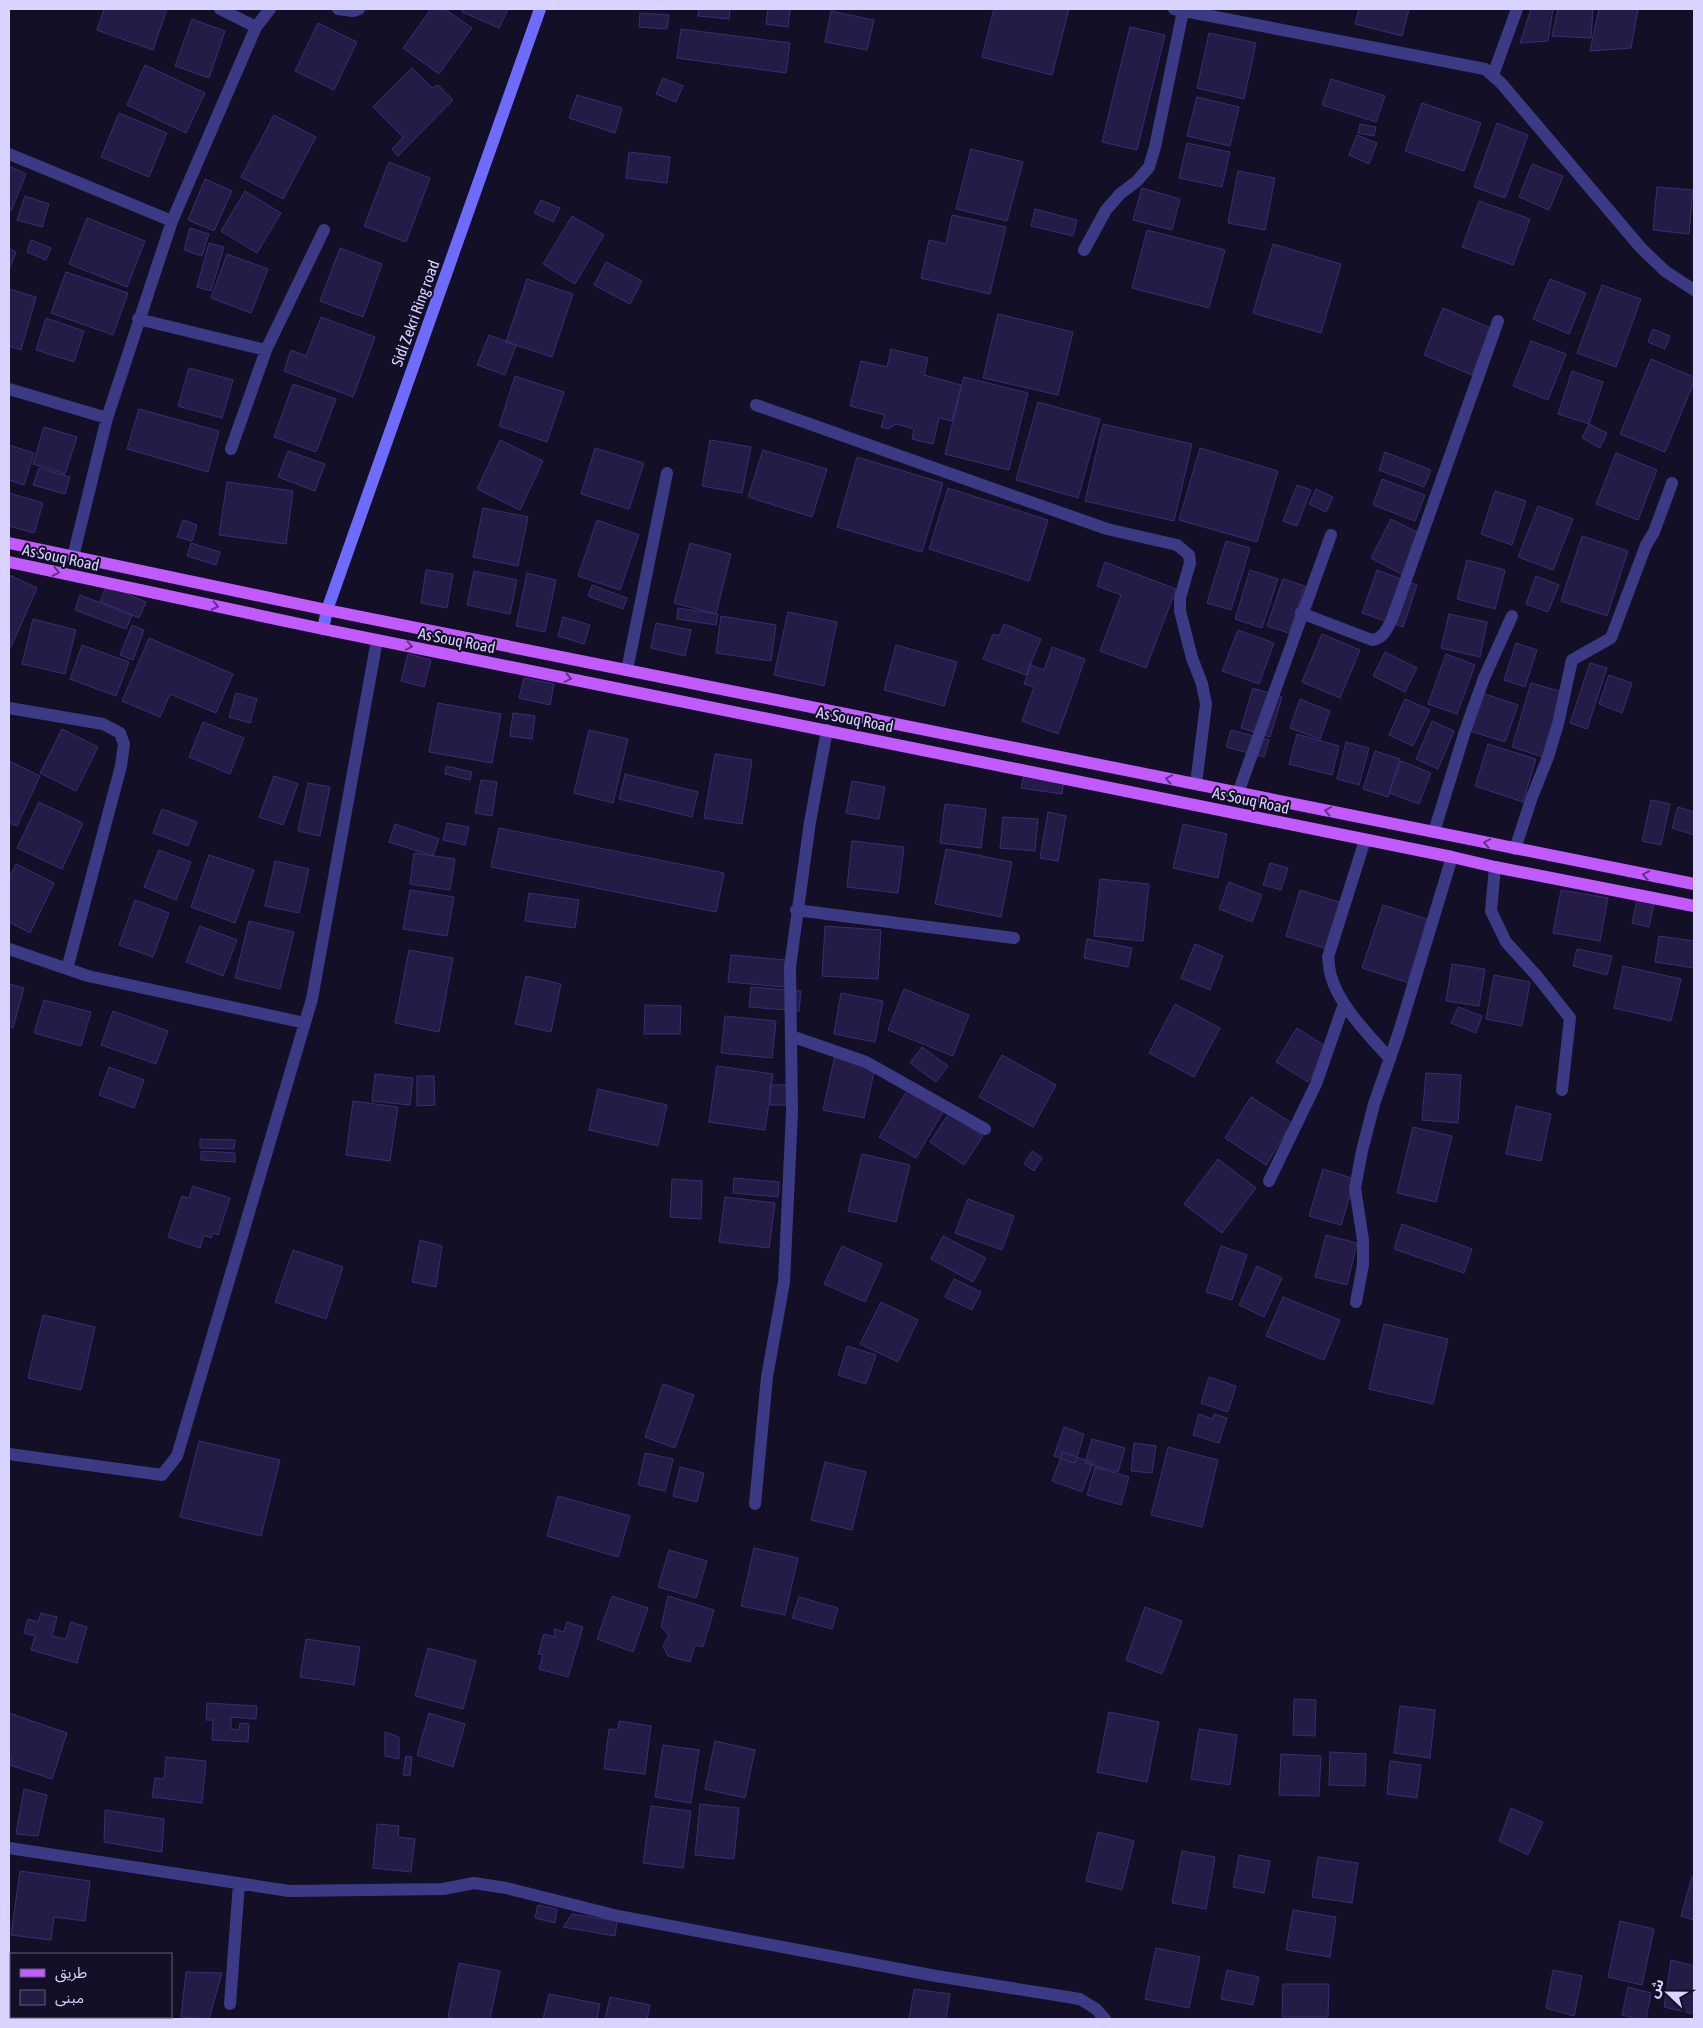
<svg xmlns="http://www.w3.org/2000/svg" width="1703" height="2028" font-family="'Asap Condensed','Noto Sans Arabic',sans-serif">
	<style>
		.building { fill: #241b47; stroke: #3b2d73 }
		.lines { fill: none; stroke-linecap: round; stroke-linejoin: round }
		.street { stroke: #3d3a85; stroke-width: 12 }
		.secondary { stroke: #6f6bff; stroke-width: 12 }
		.primary { stroke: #c25bff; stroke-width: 12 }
		.oneway { stroke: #623188 }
		.labels { text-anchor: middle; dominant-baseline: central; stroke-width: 4; stroke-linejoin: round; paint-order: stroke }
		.street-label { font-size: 16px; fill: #d9d4ff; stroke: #130f26 }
	</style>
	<rect width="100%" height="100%" fill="#130f26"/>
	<path class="building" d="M104 9H167L153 50 97 30Z
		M431 9H445L472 28 439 74 403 48Z
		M463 9H508L499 28 462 12Z
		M699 9H730L729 19 698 16Z
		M768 9H790L788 27 766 24Z
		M994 9H1069L1052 75 982 57Z
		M1359 9H1409L1402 36 1355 24Z
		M1531 9H1553L1548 41 1520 43Z
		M1558 9H1593L1591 38 1552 36Z
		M1599 9H1638L1631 48 1590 51Z
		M831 11 874 20 867 50 825 42Z
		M640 13 669 15 667 29 639 27Z
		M192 19 225 31 209 78 175 66Z
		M318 23 357 42 334 90 295 71Z
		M1130 27 1165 35 1137 150 1102 142Z
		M681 29 790 43 786 73 677 58Z
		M1209 33 1256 43 1244 99 1197 88Z
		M145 65 205 93 186 133 127 105Z
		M412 68 432 88 438 85 453 100 398 156 392 149 403 137 373 107Z
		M663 78 683 86 676 102 656 94Z
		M1331 79 1385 96 1376 122 1322 105Z
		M577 95 622 108 615 133 569 118Z
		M1197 97 1239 107 1230 146 1187 136Z
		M1422 103 1481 123 1464 171 1405 151Z
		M119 113 167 133 149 177 101 157Z
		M274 115 316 137 283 199 241 177Z
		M1497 123 1528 135 1505 198 1474 187Z
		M1360 124 1376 127 1374 136 1358 133Z
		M1357 135 1377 143 1369 164 1349 155Z
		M1187 143 1230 152 1222 187 1179 178Z
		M971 149 1023 162 1007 221 956 209Z
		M629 152 670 157 667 183 626 178Z
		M389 162 430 178 406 242 364 226Z
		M1532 164 1563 176 1549 210 1519 197Z
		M9 166 26 174 11 211 9 210Z
		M1238 171 1275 178 1265 230 1228 223Z
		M205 179 232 191 214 231 188 220Z
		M1657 187 1693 190 1689 234 1653 230Z
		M1142 188 1180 199 1172 230 1133 220Z
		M245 191 281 213 257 253 221 231Z
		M25 196 49 204 42 227 17 220Z
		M541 200 560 208 553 222 534 213Z
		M1479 201 1530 219 1513 265 1462 247Z
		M1035 209 1077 220 1073 236 1031 226Z
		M952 215 1006 227 990 294 921 278 929 240 946 244Z
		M572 216 604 235 575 284 543 264Z
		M87 218 145 241 127 287 69 264Z
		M190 228 209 234 202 256 184 250Z
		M1147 230 1225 250 1209 308 1132 288Z
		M31 240 51 248 46 260 27 252Z
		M209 243 224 247 211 291 197 287Z
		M1273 244 1341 264 1321 333 1253 313Z
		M9 248 16 252 9 270Z
		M340 248 382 264 363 317 320 301Z
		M227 254 268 269 251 313 211 298Z
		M606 262 642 281 630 304 594 285Z
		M66 272 128 293 113 335 51 313Z
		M527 279 573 294 552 357 506 342Z
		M1550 279 1586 293 1569 334 1533 319Z
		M1602 285 1641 299 1616 367 1577 353Z
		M9 289 36 297 21 350 9 346Z
		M1443 308 1491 328 1472 375 1424 355Z
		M998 314 1073 332 1058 395 983 378Z
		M321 317 375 337 353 397 284 371 291 350 306 356Z
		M46 318 84 331 74 362 36 350Z
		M1653 329 1670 336 1665 349 1648 342Z
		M489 335 516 345 505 375 477 365Z
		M1531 341 1566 354 1548 400 1513 386Z
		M891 349 928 358 924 375 961 385 952 421 939 418 933 444 912 439 914 429 896 424 888 429 881 427 885 415 850 406 861 361 887 367Z
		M1651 359 1694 377V382L1665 452 1620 434Z
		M189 368 233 380 222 418 178 406Z
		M1572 371 1603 382 1589 424 1558 414Z
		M515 376 564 392 547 442 499 426Z
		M964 377 1028 393 1009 470 945 454Z
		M293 384 336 399 316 452 274 437Z
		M1038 402 1100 419 1078 498 1016 480Z
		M139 409 219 431 208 472 127 449Z
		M1103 424 1192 444 1174 521 1085 501Z
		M1589 424 1607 433 1600 448 1582 438Z
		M44 427 77 437 65 474 33 464Z
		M500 440 543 461 520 510 477 489Z
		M710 440 751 447 742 493 702 486Z
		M9 445 34 453 24 485 9 480Z
		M595 448 644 463 629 509 581 494Z
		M1200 448 1278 471 1257 542 1179 520Z
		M763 450 827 469 812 517 748 497Z
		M288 451 325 464 315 491 278 477Z
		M1385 452 1431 470 1424 487 1379 470Z
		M1616 453 1657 470 1638 520 1596 504Z
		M857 457 943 483 922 552 837 527Z
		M39 468 70 477 65 494 33 485Z
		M1382 479 1425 495 1415 521 1373 505Z
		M227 482 293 491 286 544 219 535Z
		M1297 485 1311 490 1297 526 1283 521Z
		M948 488 1048 520 1029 581 929 549Z
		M1316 489 1333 497 1326 512 1309 504Z
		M1495 491 1526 501 1512 545 1481 534Z
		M9 493 43 503 34 533 9 526Z
		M1538 506 1573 519 1553 570 1518 557Z
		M483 508 528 517 518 566 473 557Z
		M1391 519 1425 536 1405 576 1371 558Z
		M183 520 197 525 192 541 177 537Z
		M597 520 639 535 620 590 578 576Z
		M1582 536 1628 551 1607 616 1561 601Z
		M1226 541 1250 548 1231 610 1207 603Z
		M191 543 220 552 216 565 187 556Z
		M690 543 731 554 716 614 674 603Z
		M1467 560 1505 570 1495 609 1457 599Z
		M1105 562 1176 589 1146 668 1100 651 1121 595 1097 586Z
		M426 570 453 574 447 608 421 603Z
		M1250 570 1278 579 1262 628 1235 619Z
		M1377 570 1417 585 1403 627 1362 613Z
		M474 571 517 580 510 614 467 605Z
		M527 573 556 580 545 632 516 626Z
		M9 575 37 588 11 647 9 646Z
		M1536 576 1559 585 1548 612 1526 604Z
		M1283 579 1305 586 1289 633 1267 626Z
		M107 585 146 602 139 618 100 601Z
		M592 585 627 598 623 609 588 596Z
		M80 595 132 615 126 629 75 610Z
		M678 608 718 614 716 625 677 619Z
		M788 612 837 622 824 686 774 675Z
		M1449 614 1487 622 1480 657 1441 648Z
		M721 616 776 625 771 661 716 653Z
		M563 617 590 625 584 644 558 636Z
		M33 619 76 630 65 674 22 664Z
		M656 623 691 630 685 656 651 648Z
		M1004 624 1041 639 1026 675 983 659 993 634 999 636Z
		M132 625 144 630 133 660 120 655Z
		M1238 630 1274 643 1259 684 1222 671Z
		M1322 634 1360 650 1340 698 1302 682Z
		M149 638 233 674 216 713 170 694 160 717 122 701Z
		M1516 643 1537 650 1525 687 1504 680Z
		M82 645 129 662 116 696 70 679Z
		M896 645 957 662 944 706 884 690Z
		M1052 647 1085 659 1058 734 1022 721 1034 687 1024 684 1031 665 1044 670Z
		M1385 652 1417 668 1405 692 1373 676Z
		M408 654 431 660 424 687 401 681Z
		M1446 654 1475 665 1457 714 1428 704Z
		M1590 663 1607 668 1587 729 1570 723Z
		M1609 675 1632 683 1622 713 1599 704Z
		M524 678 554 684 550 705 519 698Z
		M1531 683 1563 692 1543 757 1512 747Z
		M1253 688 1282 697 1270 737 1241 728Z
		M236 693 257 699 250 723 229 717Z
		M1482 693 1518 705 1505 742 1470 731Z
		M1300 699 1330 711 1320 739 1290 728Z
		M1405 699 1430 710 1413 746 1389 735Z
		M438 703 501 714 492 763 429 752Z
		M513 713 535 716 532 739 510 736Z
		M1432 721 1454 731 1438 769 1416 759Z
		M203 722 244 738 230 774 189 757Z
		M62 729 98 747 76 791 40 773Z
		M589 730 628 739 613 803 574 793Z
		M1231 730 1269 740 1264 757 1226 747Z
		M1297 734 1339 746 1332 775 1289 764Z
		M1346 742 1369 748 1359 785 1337 779Z
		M1488 744 1536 759 1523 802 1475 786Z
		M1375 751 1400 759 1388 797 1363 789Z
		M715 754 752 760 742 824 704 818Z
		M9 761 40 776 17 826 9 823Z
		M1401 761 1431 773 1419 804 1389 793Z
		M446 766 472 772 470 780 445 774Z
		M1024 773 1064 779 1062 794 1021 788Z
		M625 774 698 792 692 817 619 799Z
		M274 776 298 784 283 825 259 817Z
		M481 780 497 782 492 816 475 813Z
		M852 781 885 787 879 819 846 813Z
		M308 783 330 787 320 836 298 831Z
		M1651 800 1670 804 1661 845 1642 841Z
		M39 802 83 823 62 869 17 848Z
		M945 804 986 809 981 848 940 843Z
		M1678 807 1694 812V835L1672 828Z
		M162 809 197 822 188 846 153 833Z
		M1048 812 1066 816 1058 861 1040 858Z
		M1003 817 1038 819 1035 851 1000 848Z
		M447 823 469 827 465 845 443 840Z
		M395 824 439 839 433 856 389 842Z
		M1183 824 1227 834 1218 878 1173 868Z
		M499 828 724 873 716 912 491 867Z
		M852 841 904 847 898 893 847 887Z
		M946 849 1012 862 1001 917 935 904Z
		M159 850 191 862 176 900 144 887Z
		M414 853 455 859 450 890 410 884Z
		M209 855 254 870 235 923 191 907Z
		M275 861 309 869 299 913 265 906Z
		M1270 863 1288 868 1281 890 1263 885Z
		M16 864 54 883 30 933 9 922V879Z
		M1100 879 1149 884 1143 941 1094 936Z
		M1229 882 1262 895 1252 922 1219 909Z
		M410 890 454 897 447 936 403 929Z
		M1300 890 1342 903 1327 949 1286 936Z
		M1561 890 1608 898 1600 941 1553 933Z
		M529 893 579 900 575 928 525 921Z
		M135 900 169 913 153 957 119 945Z
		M1637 900 1654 903 1649 927 1632 923Z
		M1383 905 1430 920 1409 983 1362 968Z
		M249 921 294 932 280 989 235 978Z
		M200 926 237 940 223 976 186 962Z
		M825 926 881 930 878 979 822 976Z
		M1659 936 1694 941V968L1655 962Z
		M1087 939 1132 948 1128 967 1084 958Z
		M1195 944 1223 956 1210 990 1181 978Z
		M1577 949 1612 956 1607 975 1573 966Z
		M409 950 453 958 439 1032 395 1023Z
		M731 955 786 960 784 987 728 982Z
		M1452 964 1485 969 1479 1006 1446 1001Z
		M1623 966 1681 979 1671 1021 1614 1008Z
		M1494 975 1530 982 1522 1026 1486 1019Z
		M526 976 561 984 551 1032 515 1024Z
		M9 984 24 988 13 1028 9 1026Z
		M751 987 801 991 799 1011 749 1007Z
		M904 989 969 1015 953 1056 888 1030Z
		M841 993 883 1001 875 1042 834 1034Z
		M44 1000 91 1012 81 1046 34 1033Z
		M1175 1004 1220 1028 1194 1077 1149 1053Z
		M645 1005 681 1006 680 1034H644Z
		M1458 1007 1482 1016 1476 1033 1451 1023Z
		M113 1011 168 1031 156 1064 101 1045Z
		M725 1016 776 1021 772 1058 721 1053Z
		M1297 1028 1330 1049 1308 1082 1276 1062Z
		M922 1047 948 1066 936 1082 910 1063Z
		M835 1055 876 1063 864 1118 823 1110Z
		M1002 1055 1056 1085 1033 1127 979 1097Z
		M717 1066 773 1074 765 1130 709 1122Z
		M109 1067 144 1080 134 1108 99 1095Z
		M1426 1073 1461 1075 1458 1123 1422 1120Z
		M375 1074 413 1078 410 1105 372 1101Z
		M417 1076H434L435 1105 417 1106Z
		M770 1085H788V1105H770Z
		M598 1089 667 1105 658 1146 589 1130Z
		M908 1089 944 1110 916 1158 879 1137Z
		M1251 1097 1292 1123 1266 1165 1225 1138Z
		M353 1101 398 1107 390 1161 346 1155Z
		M1516 1106 1551 1114 1541 1161 1506 1154Z
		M949 1113 983 1136 964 1165 930 1142Z
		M1413 1127 1452 1136 1436 1202 1397 1193Z
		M200 1139 235 1140 234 1149 200 1148Z
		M201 1151 235 1153V1162L201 1160Z
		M1032 1151 1042 1158 1034 1171 1024 1164Z
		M862 1154 910 1165 896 1222 848 1211Z
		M1218 1159 1256 1188 1222 1233 1184 1204Z
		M1323 1169 1355 1179 1341 1225 1309 1216Z
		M734 1178 779 1182 778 1197 733 1193Z
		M672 1179 702 1181 701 1219 670 1217Z
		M193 1186 230 1198 218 1235 213 1233 211 1238 204 1235 200 1248 168 1237 182 1196 189 1198Z
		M725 1197 775 1203 769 1248 719 1242Z
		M968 1199 1014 1216 1002 1250 955 1233Z
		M1402 1224 1472 1249 1464 1273 1394 1249Z
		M1326 1235 1357 1243 1347 1285 1315 1277Z
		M943 1236 986 1258 973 1282 931 1259Z
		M420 1240 442 1246 436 1287 412 1282Z
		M842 1246 882 1264 865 1302 824 1284Z
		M1221 1246 1247 1255 1232 1300 1206 1292Z
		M293 1250 343 1267 326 1319 275 1302Z
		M1257 1266 1282 1278 1264 1317 1239 1305Z
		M954 1279 981 1292 972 1310 945 1297Z
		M1283 1297 1340 1320 1324 1360 1266 1336Z
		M881 1302 918 1320 898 1362 860 1344Z
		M43 1315 95 1327 81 1390 28 1378Z
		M1384 1324 1448 1339 1433 1404 1369 1389Z
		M847 1346 876 1355 866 1384 838 1375Z
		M1209 1377 1236 1386 1228 1412 1201 1403Z
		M663 1384 694 1395 675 1448 645 1437Z
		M1199 1414 1213 1419 1214 1414 1227 1418 1219 1443 1193 1435Z
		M1064 1427 1084 1434 1075 1463 1054 1456Z
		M1092 1439 1125 1448 1118 1472 1085 1463Z
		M199 1441 280 1460 261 1536 180 1517Z
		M1134 1443 1156 1446 1152 1473 1131 1471Z
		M1168 1447 1218 1460 1202 1527 1151 1515Z
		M1063 1452 1093 1463 1082 1492 1052 1481Z
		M645 1453 673 1459 665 1491 638 1485Z
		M825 1462 866 1472 852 1530 811 1520Z
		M680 1467 704 1473 697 1502 673 1496Z
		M1095 1467 1129 1477 1121 1505 1087 1495Z
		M558 1496 630 1516 618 1557 547 1536Z
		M754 1548 798 1558 785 1615 741 1606Z
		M669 1550 707 1561 696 1598 658 1587Z
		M612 1596 648 1608 633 1652 597 1639Z
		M668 1596 714 1610 703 1647 695 1645 690 1662 668 1656 663 1646 669 1635 661 1627Z
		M799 1597 838 1608 832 1629 792 1618Z
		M1145 1607 1182 1621 1162 1674 1126 1660Z
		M41 1613 57 1617 52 1636 66 1639 71 1622 87 1627 77 1663 31 1650 35 1636 24 1633 28 1619 38 1622Z
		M567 1622 583 1627 568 1677 539 1669 543 1655 538 1654 544 1634 555 1637 554 1629 564 1632Z
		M306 1639 360 1647 354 1685 300 1677Z
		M428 1648 476 1661 463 1709 415 1696Z
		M1294 1699 1316 1700 1315 1736 1293 1735Z
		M207 1703 257 1706 256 1719 231 1717V1729L239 1730 240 1723 249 1724 248 1742 212 1740 213 1720H206Z
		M1400 1706 1435 1710 1430 1758 1394 1753Z
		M1109 1712 1159 1722 1147 1782 1097 1772Z
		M9 1713 67 1733 52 1779 10 1765 12 1758 9 1757Z
		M429 1713 465 1724 453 1767 417 1755Z
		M619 1721 651 1726 645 1774 604 1769 609 1729 618 1730Z
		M1199 1729 1237 1735 1230 1785 1191 1779Z
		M385 1732 399 1737V1759L385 1756Z
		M715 1741 755 1750 745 1798 705 1789Z
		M663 1745 699 1750 691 1803 655 1797Z
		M1330 1752 1366 1754 1365 1786 1329 1785Z
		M1281 1754 1321 1756 1319 1796 1279 1795Z
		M406 1756 412 1757 410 1776 403 1775Z
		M166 1757 206 1761 202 1803 152 1797 155 1778 164 1779Z
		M1390 1761 1421 1765 1417 1798 1387 1794Z
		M24 1789 47 1795 38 1836 16 1834Z
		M700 1804 739 1808 734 1859 695 1855Z
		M651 1806 691 1811 683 1868 643 1863Z
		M1511 1808 1543 1822 1528 1855 1499 1841Z
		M105 1810 164 1819 162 1852 104 1842Z
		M377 1824 399 1826 398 1837 415 1839 411 1872 373 1868Z
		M1098 1832 1134 1841 1122 1890 1086 1881Z
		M1182 1851 1215 1857 1206 1909 1172 1903Z
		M1239 1855 1270 1861 1264 1893 1233 1887Z
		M1318 1857 1358 1863 1352 1903 1312 1897Z
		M20 1871 90 1881 85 1921 54 1917 51 1940 11 1935Z
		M1692 1877H1694V1920L1681 1916Z
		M538 1905 557 1909 555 1923 535 1918Z
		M1293 1910 1336 1917 1330 1957 1286 1950Z
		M572 1914 617 1921 615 1936 563 1927Z
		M1620 1921 1654 1929 1642 1985 1608 1977Z
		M1156 1948 1200 1957 1189 2008 1145 1999Z
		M1671 1960 1694 1966V2014L1664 2007Z
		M459 1963 500 1971 490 2019H459L448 2017Z
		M1227 1970 1259 1977 1253 2005 1221 1999Z
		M1553 1970 1582 1976 1574 2016 1546 2008Z
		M186 1972 222 1973 209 2019 181 2017Z
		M1283 1984H1329L1328 2017H1282Z
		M1628 1987 1651 1993 1646 2019H1637L1622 2015Z
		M914 1989 950 1994 946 2019H909Z
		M549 1994 600 2004 597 2019H543Z
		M610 1997 650 2005 647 2019H605Z"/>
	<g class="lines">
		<path class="street" d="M220 9 256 27
			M338 9 353 11 359 9
			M1174 9 1485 69 1501 83 1641 248 1665 271 1694 290
			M1493 75 1517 9
			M9 154 172 221
			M1084 250 1106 210 1120 194 1137 181 1149 167 1155 147 1183 11
			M138 319 266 350
			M9 389 107 418
			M756 405 1107 529 1177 545 1189 555 1190 563 1180 598V611L1192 658 1202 684 1206 704 1196 784
			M231 449 266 350 324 230
			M73 557 107 418 172 221 256 27 270 9
			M1301 613 1372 640C1384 638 1387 629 1392 619L1498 321
			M627 670 667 473
			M9 708 103 724 120 733 124 744 121 766 67 969
			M1238 793 1331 535
			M1434 832 1465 731 1484 678 1512 616
			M1365 840 1328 957C1329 963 1329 970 1331 976 1339 1006 1370 1036 1390 1059
			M1515 849 1532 797 1548 757 1558 724 1572 660 1611 638 1646 545 1654 532 1672 483
			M1495 867 1491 911 1506 942 1536 975 1570 1018 1562 1090
			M796 910 1014 938
			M9 949 88 976 305 1023
			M791 1036 866 1062 985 1129
			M1269 1181 1316 1084 1344 1004
			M1356 1302 1363 1265V1240L1355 1188 1362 1151 1374 1104 1398 1035 1452 857
			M9 1454 162 1475 177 1456 312 999 377 640
			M755 1504 767 1377 784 1282 792 1112 790 967 810 822 827 730
			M9 1848 289 1891 443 1889 474 1883 506 1888 618 1916 936 1976 1080 1999 1096 2009 1105 2019
			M230 2004 239 1883"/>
		<path class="secondary" d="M323 629 327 610 540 9"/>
		<path class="primary" d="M9 543 327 610 1694 884
			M9 562 323 629 1452 857 1495 867 1694 906"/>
	</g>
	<defs><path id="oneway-chevron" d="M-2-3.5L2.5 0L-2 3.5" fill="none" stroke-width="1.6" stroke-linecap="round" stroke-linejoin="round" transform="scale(1.25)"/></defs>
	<g class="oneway">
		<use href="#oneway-chevron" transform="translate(56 572) rotate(12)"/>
		<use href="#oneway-chevron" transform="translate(215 606) rotate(12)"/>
		<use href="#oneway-chevron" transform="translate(409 646) rotate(11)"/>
		<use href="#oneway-chevron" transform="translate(568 678) rotate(11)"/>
		<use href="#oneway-chevron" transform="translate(1169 779) rotate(-169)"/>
		<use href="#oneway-chevron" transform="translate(1328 811) rotate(-169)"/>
		<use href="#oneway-chevron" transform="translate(1487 843) rotate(-169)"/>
		<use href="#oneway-chevron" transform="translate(1646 875) rotate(-169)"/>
	</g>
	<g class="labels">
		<g class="street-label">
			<text transform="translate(415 313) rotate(-70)">Sidi Zekri Ring road</text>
			<text transform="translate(61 557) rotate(12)">As Souq Road</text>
			<text transform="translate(457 640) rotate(11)">As Souq Road</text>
			<text transform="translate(855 719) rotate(11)">As Souq Road</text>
			<text transform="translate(1251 800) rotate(12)">As Souq Road</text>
		</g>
	</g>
	<rect width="1703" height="2028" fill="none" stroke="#d9d4ff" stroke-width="20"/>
	<rect x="10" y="1953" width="162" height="65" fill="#130f26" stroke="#625e7d"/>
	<rect x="20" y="1969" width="25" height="8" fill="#c25bff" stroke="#625e7d"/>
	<text x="55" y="1978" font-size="15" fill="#d9d4ff">طريق</text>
	<rect x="20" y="1990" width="25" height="15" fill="#241b47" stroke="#625e7d"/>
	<text x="55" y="2003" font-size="15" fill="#d9d4ff">مبنى</text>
	<g transform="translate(1668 1993) rotate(292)" stroke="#130f26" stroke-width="4" paint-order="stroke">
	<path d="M0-4L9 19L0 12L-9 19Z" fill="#d9d4ff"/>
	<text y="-8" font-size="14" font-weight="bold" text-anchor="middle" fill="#d9d4ff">ش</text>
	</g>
</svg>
